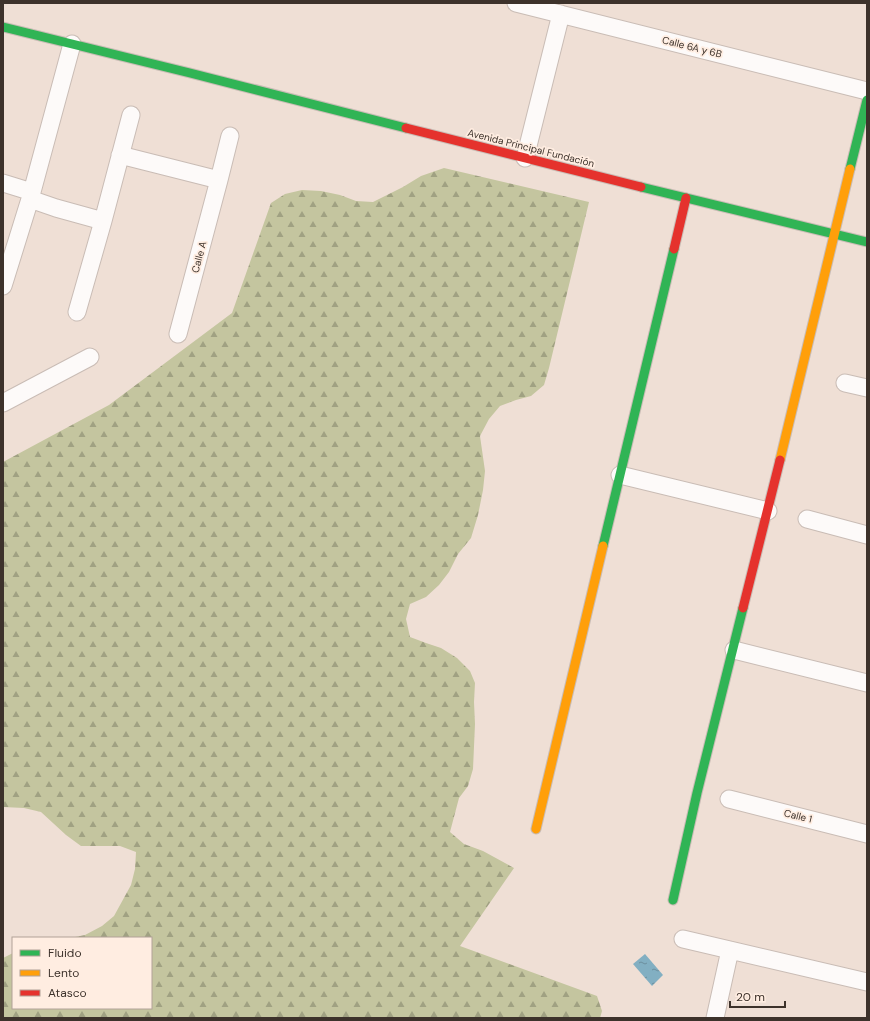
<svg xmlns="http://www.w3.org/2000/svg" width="870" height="1021" font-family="'DM Sans',sans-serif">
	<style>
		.forest { fill: url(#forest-firs) }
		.water { fill: url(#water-ripples) }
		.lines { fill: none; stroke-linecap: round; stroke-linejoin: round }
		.street-casing { stroke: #c9bcb5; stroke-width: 19 }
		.fast-casing { stroke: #c9bcb5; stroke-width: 11 }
		.slow-casing { stroke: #c9bcb5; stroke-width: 11 }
		.jam-casing { stroke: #c9bcb5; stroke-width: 11 }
		.street { stroke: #fdfaf9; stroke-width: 17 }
		.fast { stroke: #30b455; stroke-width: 9 }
		.slow { stroke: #ff9f0a; stroke-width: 9 }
		.jam { stroke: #e5322d; stroke-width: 9 }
		.labels { text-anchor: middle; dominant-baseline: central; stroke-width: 3.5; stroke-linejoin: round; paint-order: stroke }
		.street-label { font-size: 10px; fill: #3d322b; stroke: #ffede1 }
	</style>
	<defs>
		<pattern id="forest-firs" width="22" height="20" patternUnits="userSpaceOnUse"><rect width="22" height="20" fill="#c4c59f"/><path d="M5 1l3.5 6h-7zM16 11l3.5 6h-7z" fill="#a0a182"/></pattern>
		<pattern id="water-ripples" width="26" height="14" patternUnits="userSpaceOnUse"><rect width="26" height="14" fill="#82afc2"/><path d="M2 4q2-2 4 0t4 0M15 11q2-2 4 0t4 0" fill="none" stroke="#6c8f9e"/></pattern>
	</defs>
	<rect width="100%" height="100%" fill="#efdfd5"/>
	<path class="forest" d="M444 168 589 202 549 368 544 385 531 396 516 400 500 406 489 419 480 436 485 471 483 490 478 515 471 538 458 554 449 572 439 585 426 597 410 604 406 619 410 637 426 643 441 648 457 658 470 671 475 683 474 702 475 724 473 769 468 786 459 798 450 832 464 844 483 851 514 868 460 946 597 996 602 1011 600 1018H3V958L13 953V1008H151V938H70L85 935 102 926 114 916 131 885 135 869 136 852 120 846H81L66 835 41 812 24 808 3 807V462L109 405 232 313 271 203 285 194 302 190 321 191 340 195 356 201 373 202 403 187 421 176Z"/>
	<path class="water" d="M645 954 663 975 652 986 633 964Z"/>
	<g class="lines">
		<g class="street-casing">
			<path id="street" d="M516 3 867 91
				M120 155 219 180
				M525 158 561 14
				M3 183 32 192
				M30 199 56 208 103 221
				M3 286 30 199 32 192 72 44
				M77 312 103 221 131 115
				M178 334 219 180 230 136
				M845 383 867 388
				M3 403 90 357
				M620 475 768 511
				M807 519 867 535
				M734 650 867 683
				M729 799 867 834
				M683 939 867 982
				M715 1018 730 950"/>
		</g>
		<g class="fast-casing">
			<path id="fast" d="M3 27 190 73 406 128
				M850 169 867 100
				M641 187 867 242
				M603 546 674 249
				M673 900 697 793 743 608"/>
		</g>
		<g class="slow-casing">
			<path id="slow" d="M780 460 850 169
				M536 829 603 546"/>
		</g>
		<g class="jam-casing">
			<path id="jam" d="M406 128 641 187
				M674 249 686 198
				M743 608 780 460"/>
		</g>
		<use href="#street" class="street"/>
		<use href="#fast" class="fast"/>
		<use href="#slow" class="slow"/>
		<use href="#jam" class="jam"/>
	</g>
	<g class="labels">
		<g class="street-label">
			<text transform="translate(692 47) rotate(14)">Calle 6A y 6B</text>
			<text transform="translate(531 148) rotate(14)">Avenida Principal Fundación</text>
			<text transform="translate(199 257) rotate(-75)">Calle A</text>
			<text transform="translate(798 816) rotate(14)">Calle 1</text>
		</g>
	</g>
	<rect width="870" height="1021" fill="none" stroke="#3d322b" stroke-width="8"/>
	<rect x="12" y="937" width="140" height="72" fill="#ffede1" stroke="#b1a298"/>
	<rect x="20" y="950" width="20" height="6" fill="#30b455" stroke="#b1a298"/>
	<text x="48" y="957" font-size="12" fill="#3d322b">Fluido</text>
	<rect x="20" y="970" width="20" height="6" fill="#ff9f0a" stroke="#b1a298"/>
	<text x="48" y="977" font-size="12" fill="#3d322b">Lento</text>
	<rect x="20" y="990" width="20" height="6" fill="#e5322d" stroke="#b1a298"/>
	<text x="48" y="997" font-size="12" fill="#3d322b">Atasco</text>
	<path d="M730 1001v6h55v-6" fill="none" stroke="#3d322b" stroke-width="2"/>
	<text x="736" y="1001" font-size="12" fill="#3d322b" stroke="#ffede1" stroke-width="3" paint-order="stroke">20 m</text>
</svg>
